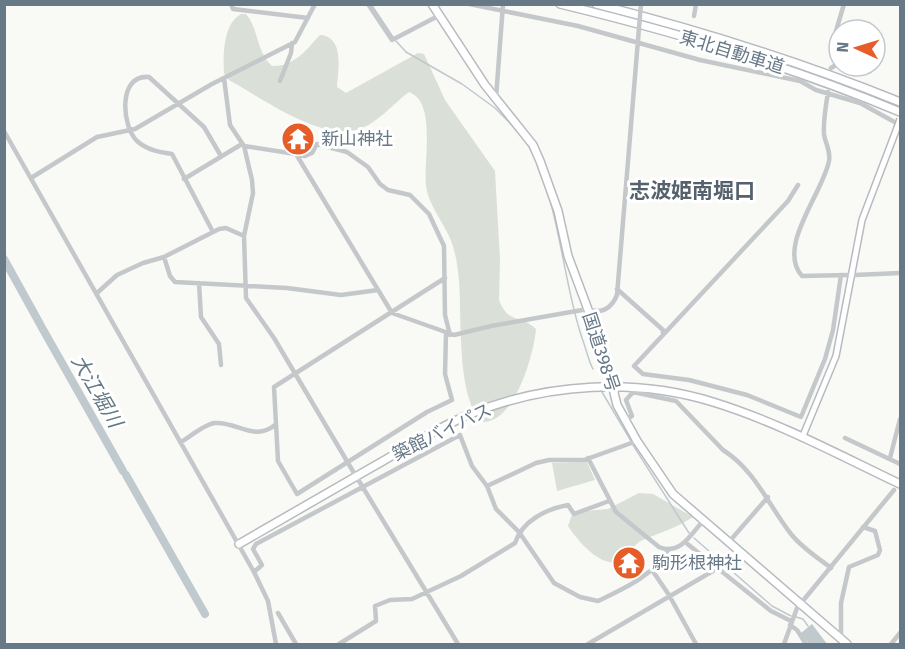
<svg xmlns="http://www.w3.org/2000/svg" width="905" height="649" font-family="'Fira Sans','Noto Sans JP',sans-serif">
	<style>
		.green { fill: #dae0d7 }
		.water { fill: #bfc9ce }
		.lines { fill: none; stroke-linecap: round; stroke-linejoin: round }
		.stream { stroke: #bfc9ce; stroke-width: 1.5 }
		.river { stroke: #bfc9ce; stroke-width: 8 }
		.major-casing { stroke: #b7bbbf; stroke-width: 8 }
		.highway-casing { stroke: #b7babe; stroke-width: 10 }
		.minor { stroke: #c4c8cb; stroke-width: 4.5 }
		.major { stroke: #fff; stroke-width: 5 }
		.highway { stroke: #fff; stroke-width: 7 }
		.major-bridge-casing { stroke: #b7bbbf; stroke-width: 8; stroke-linecap: butt }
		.minor-bridge { stroke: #c4c8cb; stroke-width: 4.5 }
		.major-bridge { stroke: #fff; stroke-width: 5 }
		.labels { text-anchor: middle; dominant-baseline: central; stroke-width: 6; stroke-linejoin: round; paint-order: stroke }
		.street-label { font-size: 18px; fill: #677887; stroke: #fff }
		.poi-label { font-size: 18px; fill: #677887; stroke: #fff; text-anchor: start }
		.water-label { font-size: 20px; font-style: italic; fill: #637983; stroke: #fff }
		.quarter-label { font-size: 21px; font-weight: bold; fill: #55616c; stroke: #fff }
	</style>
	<rect width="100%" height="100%" fill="#f9f9f6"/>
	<path class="green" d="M241 14H246C259 29 256 52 272 66 294 67 306 50 320 35 345 37 338 70 337 87L346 93 418 53 424 54 445 100 495 171 500 260 499 300C508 324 521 315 536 329 534 354 515 422 483 422 456 401 462 315 459 281 458 267 455 248 449 236 442 221 428 203 426 186 423 162 437 102 409 92 393 104 376 125 356 130 317 139 262 98 229 80L224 73C223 55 223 24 241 14Z
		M587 462 595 480 557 491 552 463Z
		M639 493 653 494 693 517C673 530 663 531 643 540 633 544 630 554 623 559 604 573 577 540 568 526L573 512 608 509Z"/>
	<path class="water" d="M812 624 827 644H809L801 633Z"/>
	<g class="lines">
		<path class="stream" d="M371 4 393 37
			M396 41 406 52 462 84 495 108 515 128
			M527 143C559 195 562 280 582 338 586 348 588 360 593 369
			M602 392 631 441
			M633 445 689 533
			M694 538 772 606 791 616
			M796 617 803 619 808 626"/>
		<path class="river" d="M4 259 40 324
			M41 326 123 471
			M126 475 205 614"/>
		<g class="major-casing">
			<path id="major" d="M802 438 836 356 862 220 897 128"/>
		</g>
		<g class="highway-casing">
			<path id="highway" d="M432 4 485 85 533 145 540 161 558 211 568 256 605 355 617 405 637 441 673 494 847 644
				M560 4C676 32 790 66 900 112
				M596 4C699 30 801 62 900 102
				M239 544C282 519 325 494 369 469 403 450 436 428 473 413 548 383 635 378 713 402 778 422 839 455 900 484"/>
		</g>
		<path class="minor" d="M231 4 233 9 308 18
			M368 4 392 40 440 15
			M469 4 578 26 700 60 800 81 816 90 860 103 900 125
			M694 16 696 4
			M839 38 836 31 844 4
			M831 68 839 63
			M224 78 230 125 244 146 252 180 253 193 244 236 246 298 274 338 354 473
			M280 81 291 53 292 43
			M828 92C826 106 823 120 824 134 825 143 831 150 829 161 823 193 776 247 802 276L848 275
			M496 98 503 4
			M4 131 254 572 268 601 276 644
			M244 146 296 154 392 313 454 335 491 326 588 309C602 314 611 309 617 295L638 40
			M297 154 305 156 312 153 317 144 347 152 368 167 380 184 388 190 410 195 429 214 444 246 445 315 450 335
			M31 178 97 137 135 129 212 84 295 42 315 4
			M184 179 242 144
			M798 185 788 201 634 366 643 374 689 380 747 395 801 417 825 359 833 330 841 275
			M213 232 172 154C159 152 147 150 137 141 122 127 117 74 149 77L204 127 221 156
			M164 257 170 276 175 282 287 288 341 295 378 290
			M855 275 900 273
			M445 278 274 387 278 461 297 494 427 412 452 400 445 374 446 333
			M199 283 201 317 219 344 221 365
			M617 289 663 330V335
			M97 293 117 275 143 263 164 257 219 229 226 228 244 236
			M625 420 632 416 626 400 633 392 676 401 723 450C755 470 769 506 791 534 801 547 818 558 831 568
			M845 438 900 464
			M181 442C190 437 204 424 215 423 236 421 254 442 275 425
			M588 458 616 512 659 547C680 556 691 534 703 521
			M890 458 900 419
			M359 481 458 644
			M487 486 536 463 549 460H584L637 441
			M685 542 771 611 791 621
			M728 543 768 497
			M652 570 669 595 696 644
			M254 572 262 565 253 549 256 544 460 435 472 466 487 486 496 509 519 532 554 583 580 597 598 601C625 588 653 576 669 549
			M278 613 296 644
			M790 625 797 630 806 644
			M841 639V603L849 567 878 555 880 550 875 531 863 527
			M339 644 376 621 375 606 390 600 412 599 461 576 515 543C522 521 546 509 568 505L574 514 609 501
			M588 644 718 568
			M784 644 797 608 894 490
			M891 644 900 633"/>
		<use href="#major" class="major"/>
		<use href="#highway" class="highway"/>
		<g class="major-bridge-casing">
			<path id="major-bridge" d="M897 128 900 119"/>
		</g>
		<path class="minor-bridge" d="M638 40 641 4"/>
		<use href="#major-bridge" class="major-bridge"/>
	</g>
	<defs>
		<g id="temple-disc" transform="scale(1.725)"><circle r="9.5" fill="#e55e2a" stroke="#fff"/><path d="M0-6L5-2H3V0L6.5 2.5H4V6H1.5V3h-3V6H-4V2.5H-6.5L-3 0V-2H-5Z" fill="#fff"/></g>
	</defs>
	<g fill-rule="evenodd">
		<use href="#temple-disc" x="298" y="139"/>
		<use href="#temple-disc" x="629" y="563"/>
	</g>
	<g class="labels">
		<g class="street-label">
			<text transform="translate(732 52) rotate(17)">東北自動車道</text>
			<text transform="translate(601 352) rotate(72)">国道398号</text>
			<text transform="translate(442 432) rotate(-26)">築館バイパス</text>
		</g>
		<g class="poi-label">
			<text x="321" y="139">新山神社</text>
			<text x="652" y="563">駒形根神社</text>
		</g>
		<g class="water-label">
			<text transform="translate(97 391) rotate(60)">大江堀川</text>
		</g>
		<g class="quarter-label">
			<text x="692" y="191">志波姫南堀口</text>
		</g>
	</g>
	<rect width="905" height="649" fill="none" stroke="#677887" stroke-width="12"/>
	<g transform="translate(857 48) rotate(274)"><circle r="28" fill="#ffffff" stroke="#c2c9cf" stroke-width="1.5"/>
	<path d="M0-4.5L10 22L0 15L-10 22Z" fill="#e55e2a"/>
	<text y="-9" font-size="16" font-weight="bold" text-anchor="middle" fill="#677887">N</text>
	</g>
</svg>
